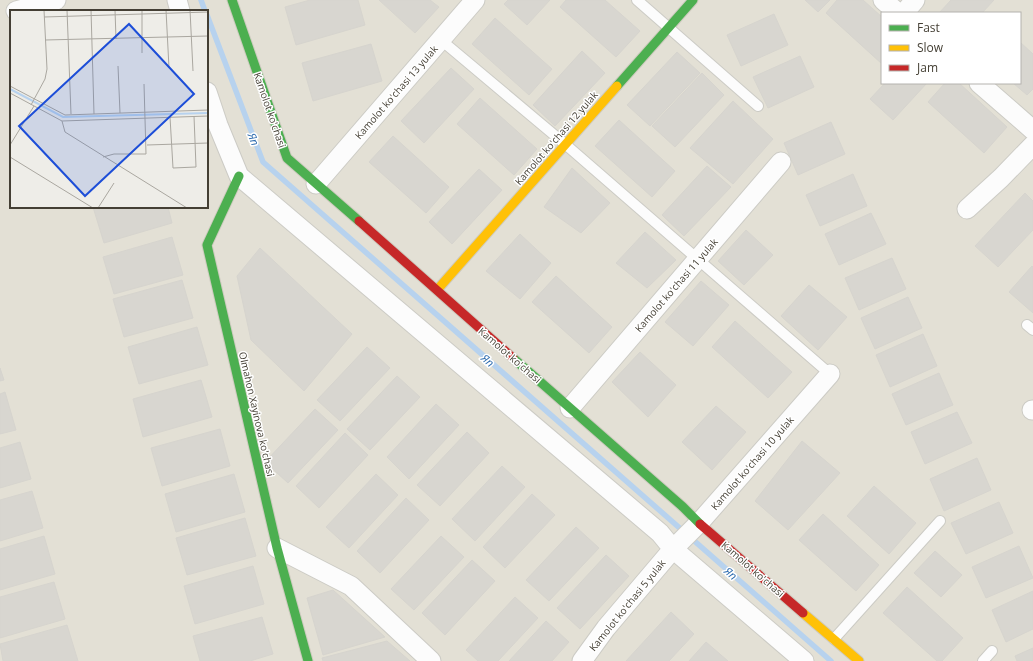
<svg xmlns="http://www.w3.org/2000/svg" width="1033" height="661" font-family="'Open Sans',sans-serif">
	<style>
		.residential { fill: #e3e0d5; fill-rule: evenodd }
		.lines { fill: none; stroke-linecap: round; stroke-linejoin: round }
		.stream { stroke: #b7d2ee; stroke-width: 5.5 }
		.building { fill: #d8d6d0; stroke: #d6d4ce }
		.lane-casing { stroke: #cccbc5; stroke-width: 12 }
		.street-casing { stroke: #cccbc5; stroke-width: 21 }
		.fast-casing { stroke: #cecbbf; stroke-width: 11 }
		.slow-casing { stroke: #cecbbf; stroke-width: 11 }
		.jam-casing { stroke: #cecbbf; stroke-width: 11 }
		.lane { stroke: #fcfcfc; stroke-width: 10 }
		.street { stroke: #fcfcfc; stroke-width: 19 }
		.fast { stroke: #4caf50; stroke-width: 9 }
		.slow { stroke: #ffc107; stroke-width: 9 }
		.jam { stroke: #c62828; stroke-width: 9 }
		.labels { text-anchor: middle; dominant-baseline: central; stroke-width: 3; stroke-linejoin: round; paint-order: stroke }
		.street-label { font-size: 10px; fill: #443f34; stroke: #fff }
		.water-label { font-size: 11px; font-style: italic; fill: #2e6caf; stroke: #fff }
		.inset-river { fill: none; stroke: #b7d2ee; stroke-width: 2 }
		.inset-road { fill: none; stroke: #aaa7a0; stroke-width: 1 }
		.view { fill: #1d4ed8; fill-opacity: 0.15; stroke: #1d4ed8; stroke-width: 2 }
		.inset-edge { fill: none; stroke: #443f34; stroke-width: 2 }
	</style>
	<rect width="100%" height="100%" fill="#eeede8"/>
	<path class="residential" d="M0 0H1033V661H0ZM11 11H207V207H11ZM882 13H1020V83H882Z"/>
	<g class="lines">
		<path class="stream" d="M201 0 205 11
			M207 15 263 162 831 661"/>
	</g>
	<path class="building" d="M310 0H358L365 25 296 45 285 7Z
		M379 0H430L439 7 415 33Z
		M508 0H550L527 25 504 4Z
		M566 0H605L640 31 616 57 560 7Z
		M805 0H830L818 12Z
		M837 0H863L882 17V64L826 13Z
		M951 0H994L982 13H939Z
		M774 14 788 45 741 66 727 35Z
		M495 18 552 69 529 95 472 44Z
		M1020 42 1033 54V89L1027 95 1013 83H1020Z
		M371 44 382 81 313 101 302 63Z
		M582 51 605 73 555 126 533 105Z
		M677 52 700 73 650 126 627 105Z
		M800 56 814 87 768 108 753 77Z
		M451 68 474 89 424 143 401 121Z
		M702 73 724 95 675 147 652 126Z
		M885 83H927L893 120 870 99Z
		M945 83H959L1007 127 984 153 928 102Z
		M480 98 537 149 514 175 457 124Z
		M733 101 773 139 733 184 690 148Z
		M619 120 675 171 652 197 595 146Z
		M831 122 845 154 798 175 784 143Z
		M393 136 449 187 426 213 369 162Z
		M707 166 731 187 684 236 662 215Z
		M572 168 610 203 581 233 544 207Z
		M479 169 502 190 452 244 429 222Z
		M853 174 867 206 820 226 806 195Z
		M1025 193 1033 201V230L998 267 975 246Z
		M93 207H168L172 223 104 243Z
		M871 213 886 244 839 265 825 234Z
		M746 230 773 255 744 285 718 261Z
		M645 232 676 260 647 288 616 263Z
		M520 234 551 263 520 299 486 271Z
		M172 237 183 275 114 294 103 257Z
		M260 248 352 334 304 391 251 340 237 276Z
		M892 258 906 289 859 310 845 278Z
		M1032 266 1033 267V313L1009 292Z
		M556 276 612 327 589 353 532 302Z
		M182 280 193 318 124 337 113 299Z
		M701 281 729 305 693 346 665 322Z
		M809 285 847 317 818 350 781 316Z
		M908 297 922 328 875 349 861 318Z
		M735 321 792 372 768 398 712 347Z
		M197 327 208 365 139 384 128 347Z
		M923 334 937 366 890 387 876 355Z
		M367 347 390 368 340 421 317 400Z
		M640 352 676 385 648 417 612 382Z
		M0 368 4 380 0 381Z
		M939 373 953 405 906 425 892 394Z
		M397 376 420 397 370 450 347 429Z
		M201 380 212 417 143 437 133 399Z
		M5 392 16 430 0 434V394Z
		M436 404 459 425 409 479 387 457Z
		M716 406 746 432 712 470 682 442Z
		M315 409 338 430 288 483 265 462Z
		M957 412 972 443 925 464 911 432Z
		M220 429 230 466 162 486 151 448Z
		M467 432 489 453 440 506 417 485Z
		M345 433 368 455 319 508 296 486Z
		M802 441 840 473 788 530 755 501Z
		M20 442 31 479 0 488V448Z
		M977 458 991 490 944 511 930 479Z
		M502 466 525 487 475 541 452 519Z
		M234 474 245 512 176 532 165 494Z
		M376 474 398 495 349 548 326 527Z
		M874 486 916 523 889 554 847 516Z
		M32 491 43 528 0 541V500Z
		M532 494 555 515 505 568 483 547Z
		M406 498 429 520 380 573 357 551Z
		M999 502 1013 533 966 554 951 523Z
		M823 514 879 565 856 591 799 540Z
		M245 518 256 556 187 575 176 538Z
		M576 527 599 548 549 601 526 580Z
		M44 536 55 574 0 590V549Z
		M441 536 464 557 414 610 391 589Z
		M1019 546 1033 578 986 598 972 567Z
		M935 551 962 575 941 597 914 573Z
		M606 555 629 576 580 629 557 608Z
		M472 560 495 581 445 635 422 613Z
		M253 566 264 604 195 624 184 586Z
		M54 582 65 619 0 638V597Z
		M907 587 963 638 942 661H937L883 613Z
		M333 590 385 637 323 655 307 598Z
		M1033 591V629L1006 642 992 610Z
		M515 597 538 618 498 661H478L466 650Z
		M671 612 694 634 669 661H626Z
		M262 617 273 654 250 661H200L193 636Z
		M546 621 569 642 552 661H509Z
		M67 625 78 661H3L0 644Z
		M387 641 410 661H323L322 658Z
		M706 642 728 661H689Z
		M1033 648V661H1017L1015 656Z"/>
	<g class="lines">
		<g class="lane-casing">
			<path id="lane" d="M637 0 758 106
				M441 40 565 144 830 374
				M1027 325 1033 330
				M834 639 940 521
				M983 661 992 651"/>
		</g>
		<g class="street-casing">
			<path id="street" d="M177 0 180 11
				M883 0 898 13
				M16 11 56 0
				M904 13 915 0
				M979 83 1033 130
				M207 92 218 125 239 176 660 533 673 549 804 661
				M316 184 475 0
				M967 209 1001 178 1033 145
				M570 408 781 162
				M1032 410H1033
				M277 548 351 586 431 661
				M582 661 606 628 673 549 699 523 830 374"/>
		</g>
		<g class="fast-casing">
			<path id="fast" d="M232 0 287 158 359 221
				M617 86 693 0
				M239 176 207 245 277 548 308 661
				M513 358 683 507 700 524"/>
		</g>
		<g class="slow-casing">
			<path id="slow" d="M437 290 617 86
				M803 613 859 661"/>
		</g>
		<g class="jam-casing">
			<path id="jam" d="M359 221 513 358
				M700 524 803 613"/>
		</g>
		<use href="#lane" class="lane"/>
		<use href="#street" class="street"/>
		<use href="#fast" class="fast"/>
		<use href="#slow" class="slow"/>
		<use href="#jam" class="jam"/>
	</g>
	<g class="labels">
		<g class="street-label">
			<text transform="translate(396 92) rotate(-49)">Kamolot ko'chasi 13 yulak</text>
			<text transform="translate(270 110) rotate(71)">Kamolot ko'chasi</text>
			<text transform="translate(556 138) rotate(-49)">Kamolot ko'chasi 12 yulak</text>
			<text transform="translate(676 285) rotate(-49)">Kamolot ko'chasi 11 yulak</text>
			<text transform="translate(510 355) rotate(41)">Kamolot ko'chasi</text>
			<text transform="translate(257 414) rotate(77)">Olmahon Xayinova ko'chasi</text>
			<text transform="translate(752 463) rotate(-49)">Kamolot ko'chasi 10 yulak</text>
			<text transform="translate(753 569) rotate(41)">Kamolot ko'chasi</text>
			<text transform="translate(627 605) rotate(-51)">Kamolot ko'chasi 5 yulak</text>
		</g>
		<g class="water-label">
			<text transform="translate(254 139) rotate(69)">Яп</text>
			<text transform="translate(488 360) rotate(41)">Яп</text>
			<text transform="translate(731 573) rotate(41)">Яп</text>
		</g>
	</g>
	<g transform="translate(10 10)">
		<rect width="198" height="198" fill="#eeede8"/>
		<path class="inset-river" d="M0 79 53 107 198 103"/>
		<path class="inset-road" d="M57 0 61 104M81 0 84 104M105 0 106 29M132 0V43M156 0 159 58M180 0 183 61M34 7 198 2M35 30 198 26M108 56 110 103M0 76 55 105 198 100M0 83 52 111 198 106M21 95 35 69 37 59 34 0M160 107 163 158 186 157 184 106M52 111 55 122 177 198M0 135 24 96M137 135 198 133M0 147 83 198M93 147 104 144H136L134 74M88 198 104 173"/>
		<path class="view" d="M119 14 184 84 75 186 9 116Z"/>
		<rect width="198" height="198" class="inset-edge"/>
	</g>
	<rect x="881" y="12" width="140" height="72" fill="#ffffff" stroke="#b4b2ae"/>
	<rect x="889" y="25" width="20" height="6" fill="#4caf50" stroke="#b4b2ae"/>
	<text x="917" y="32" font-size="12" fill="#443f34">Fast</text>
	<rect x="889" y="45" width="20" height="6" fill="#ffc107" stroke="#b4b2ae"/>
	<text x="917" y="52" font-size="12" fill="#443f34">Slow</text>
	<rect x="889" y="65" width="20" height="6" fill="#c62828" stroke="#b4b2ae"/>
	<text x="917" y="72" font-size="12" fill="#443f34">Jam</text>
</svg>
